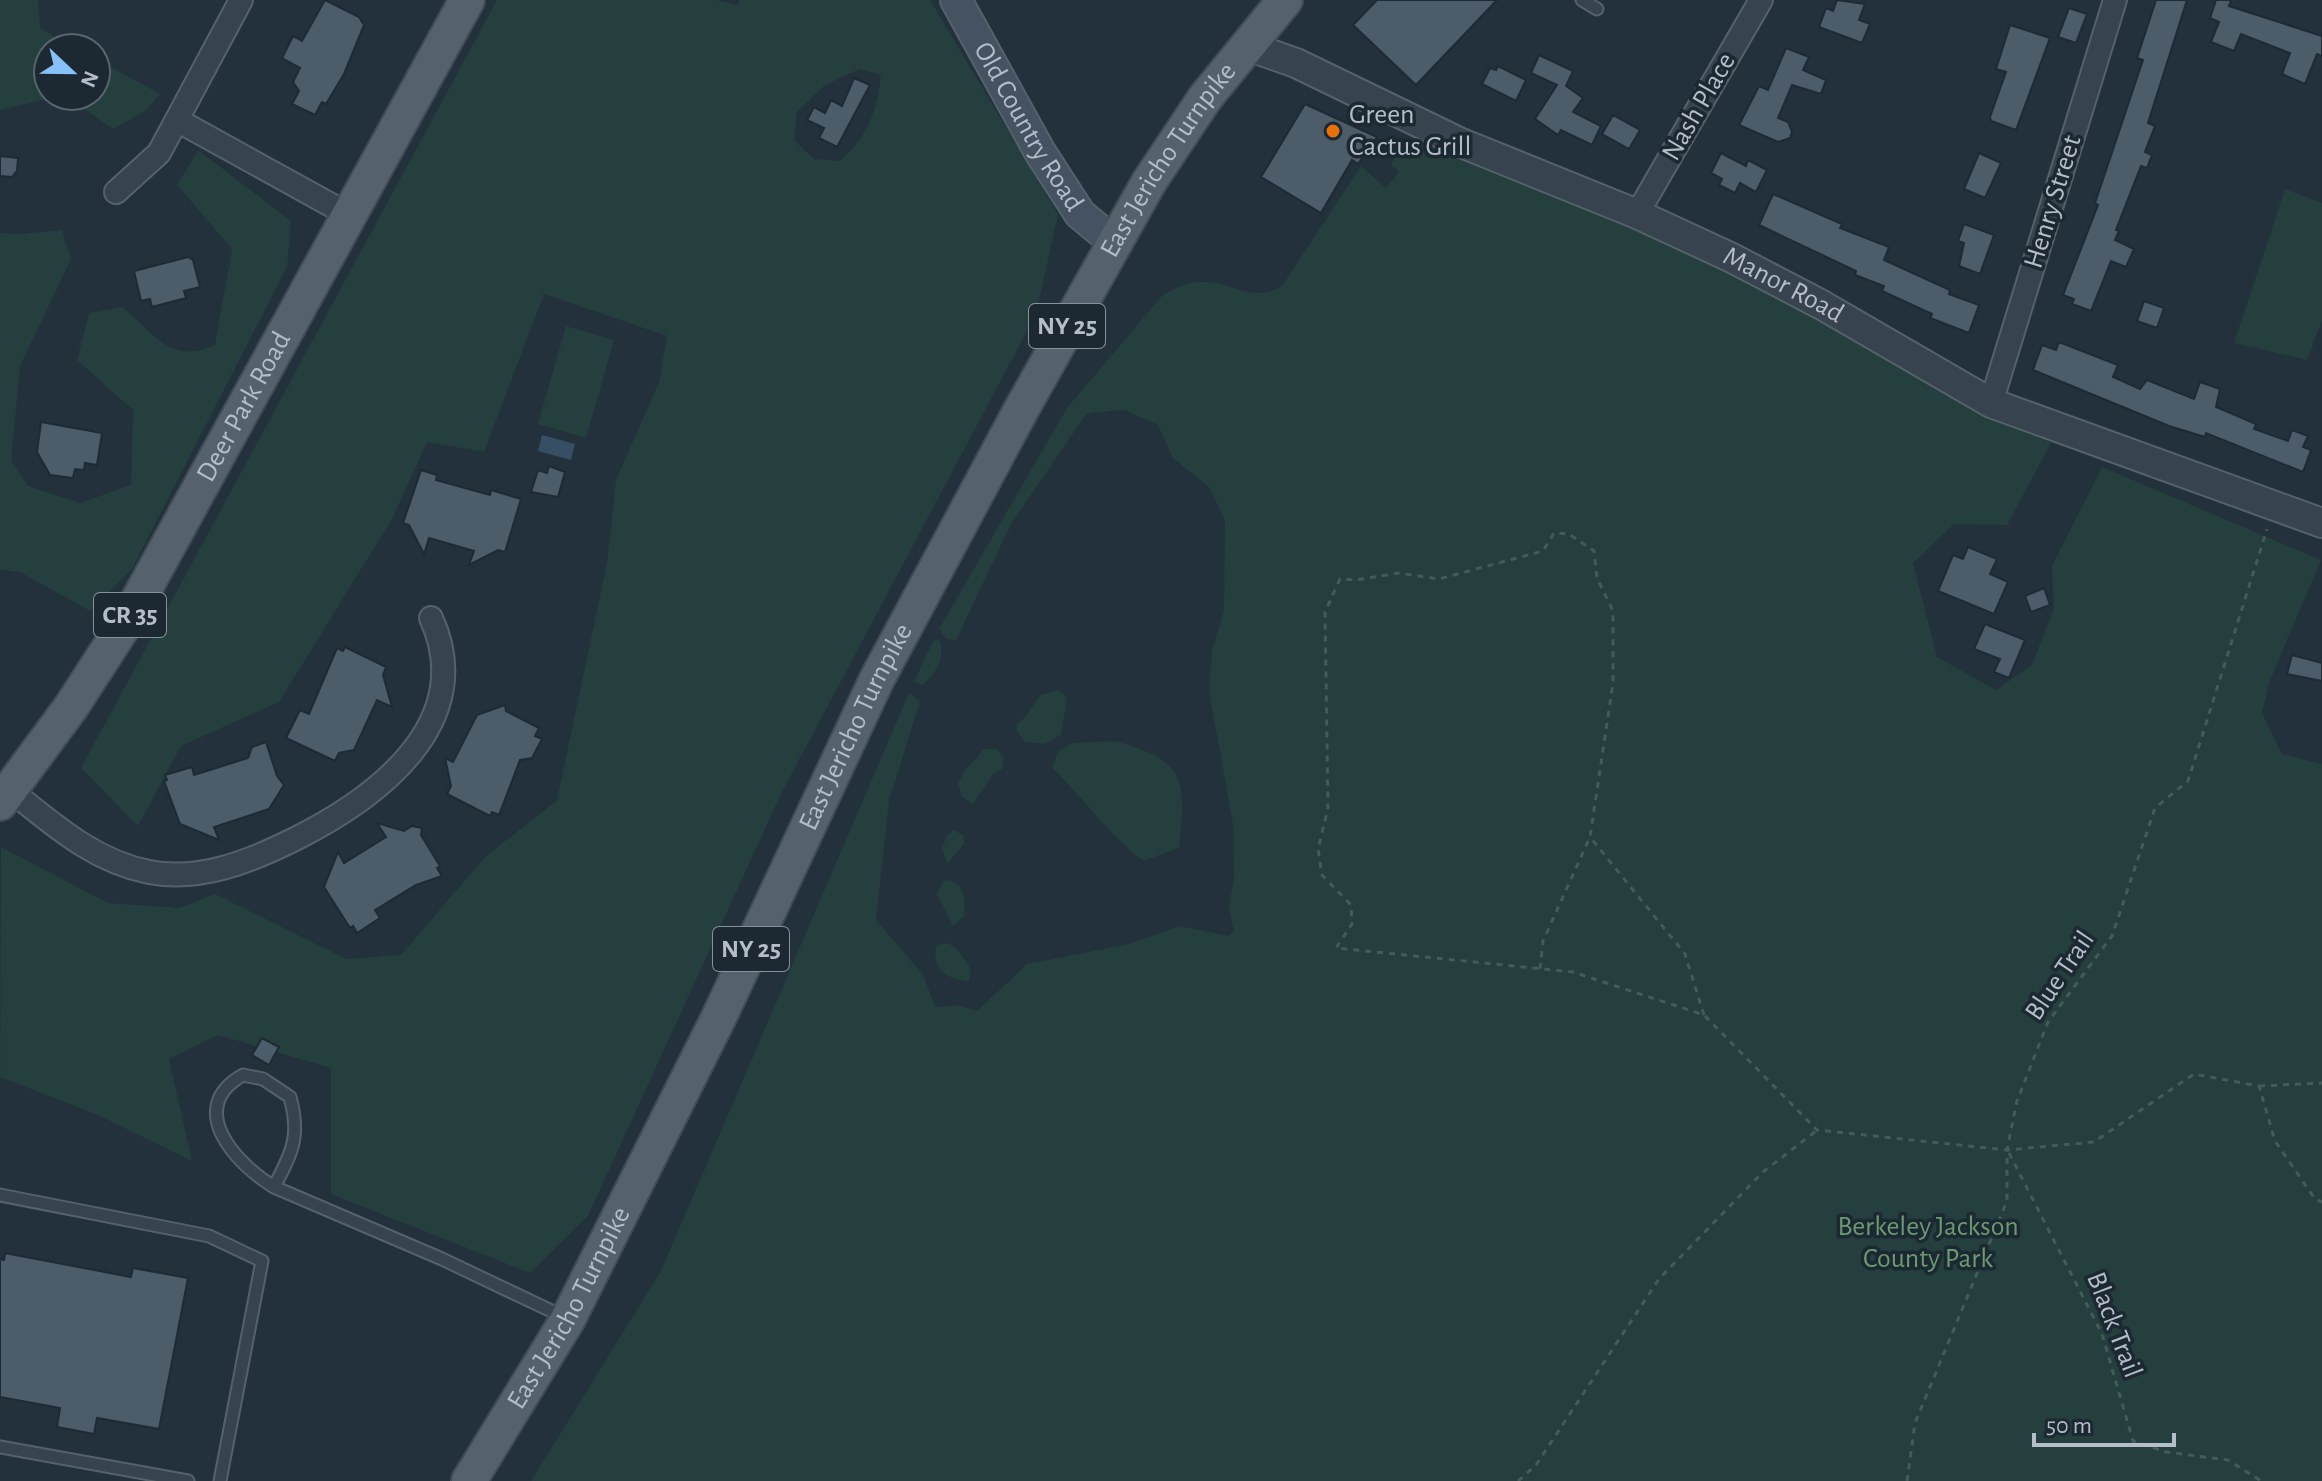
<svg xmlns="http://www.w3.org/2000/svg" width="2322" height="1481" font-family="'Alegreya Sans',sans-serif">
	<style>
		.green { fill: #253e3e; fill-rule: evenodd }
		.water { fill: #374f64 }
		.building { fill: #4c5c69; stroke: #1e2a34; stroke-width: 2 }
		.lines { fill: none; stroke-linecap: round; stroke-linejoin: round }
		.service-casing { stroke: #55616b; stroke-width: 15 }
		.minor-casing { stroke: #55616b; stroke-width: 26 }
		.tertiary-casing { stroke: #55616b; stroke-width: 32 }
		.secondary-casing { stroke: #55616b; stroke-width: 34 }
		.primary-casing { stroke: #404c56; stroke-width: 38 }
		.path { stroke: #435b5b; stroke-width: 3; stroke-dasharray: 6 6; stroke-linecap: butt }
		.service { stroke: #37434e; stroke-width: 11 }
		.minor { stroke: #37434e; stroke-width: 22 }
		.tertiary { stroke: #37434e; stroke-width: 28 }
		.secondary { stroke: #455261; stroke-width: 30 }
		.primary { stroke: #55626e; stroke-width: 34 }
		.food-dot { fill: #e8710a; stroke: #1c2832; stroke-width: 3 }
		.labels { text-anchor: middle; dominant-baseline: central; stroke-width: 7; stroke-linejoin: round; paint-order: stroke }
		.shield { fill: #1c2832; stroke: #86919c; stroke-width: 2 }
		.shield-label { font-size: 26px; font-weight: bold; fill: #b3bec9 }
		.street-label { font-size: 28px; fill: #b3bec9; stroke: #1c2832 }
		.poi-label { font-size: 28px; fill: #b3bec9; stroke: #1c2832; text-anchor: start }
		.park-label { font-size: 28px; fill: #6a9a70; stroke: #1c2832 }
	</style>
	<rect width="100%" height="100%" fill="#23313d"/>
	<path class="green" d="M0 0H38L40 28 76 48H48V96H60L0 110Z
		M497 0H716L739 5V0H930L1058 214 1036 314 780 796 588 1216 530 1273 331 1194V1068L218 1035 169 1059 192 1161 98 1115 0 1077 1 847 108 903 179 908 215 894 346 959 401 955 484 858 557 800 607 563 616 480 659 382 667 336 544 294 484 452 427 442 392 519 279 702 181 746 138 826 81 768ZM860 69 881 75C878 109 867 138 840 161L814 159 794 140 797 112 825 85Z
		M96 59 160 94 145 111 113 129 66 96H96Z
		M1417 139 1683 250 1759 286 1962 403 2051 443 2007 525 1954 524 1913 563 1937 657 1996 690 2032 665 2054 608 2052 566 2102 467 2321 560 2269 683 2262 713 2282 754 2322 764V1481H531L661 1271 909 693 920 701 889 801 876 920 923 974 935 1007 958 1005 977 1011 1027 964 1129 944 1180 926 1228 936 1234 932 1229 906 1234 877 1233 824 1209 691 1212 649 1224 611 1225 520 1209 487 1173 458 1158 425 1124 410 1087 413 1011 524 956 640 946 639 939 629 1067 408 1161 297C1216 257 1242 311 1282 286L1361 166 1386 188 1399 172 1391 164 1400 149Z
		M198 150 291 221 287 267 132 569 90 611 20 572 0 570V233L20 234 62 230 71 259 20 366 11 461 28 486 80 503 131 485 133 410 77 360 89 313 123 307C154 334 171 365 215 345L232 249 177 185Z
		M2285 189 2322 203V320L2307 360 2234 343Z
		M566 326 614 340 586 438 538 424Z
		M939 639C946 657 936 673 923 685L914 682 933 641Z
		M1058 690 1067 697 1061 735 1044 744 1025 742 1017 731V724L1026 716 1040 695Z
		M1115 741C1187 761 1186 779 1179 848L1143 861C1108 834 1084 798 1052 768L1058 751 1073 743Z
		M984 749H997L1004 759 1002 769 993 774 973 804 962 797 958 784 964 771Z
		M954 830 964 836V844L948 863 942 849 946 836Z
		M944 880C966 880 965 899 964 916L953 926 937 894Z
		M948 943 957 949 971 969 969 981C947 980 930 968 937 945Z"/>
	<path class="water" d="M542 435 575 444 571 460 538 451Z"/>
	<path class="building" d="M325 0 359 17 364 25 344 74 326 104 322 102 315 115 292 104 299 91 293 82 300 68 282 58 293 36 302 41Z
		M1377 0H1497L1416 85 1353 25Z
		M1837 0 1865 4 1859 20 1870 24 1862 43 1819 27 1826 8 1833 11Z
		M2156 0H2187L2148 123 2155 126 2145 152 2152 155 2147 168 2141 166 2116 230 2119 231 2115 240 2134 249 2126 267 2111 261 2091 311 2072 304 2074 299 2063 295 2098 205 2095 203 2143 60 2137 58Z
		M2216 0H2231L2229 6 2322 36V56L2317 54 2305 84 2282 74 2290 53 2241 34 2234 51 2211 42 2219 22 2210 18Z
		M2069 8 2087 14 2076 43 2058 37Z
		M2010 25 2050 38 2016 130 1991 121 1990 117 2006 72 1996 69Z
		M1786 48 1809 57 1803 70 1826 80 1821 94 1792 85 1778 118 1788 122 1792 132 1790 138 1778 142 1739 125 1759 86 1768 90Z
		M1539 55 1573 71 1566 86 1583 98 1573 112 1601 126 1592 145 1561 130 1558 135 1535 119 1557 85 1531 73Z
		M1498 66 1526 80 1516 101 1482 84 1490 68 1496 70Z
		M854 78 870 85 837 147 819 138 824 128 807 120 814 107 825 113 831 100 842 106Z
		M1305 104 1377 137 1358 164 1352 160 1321 213 1261 177Z
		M1613 115 1640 130 1629 149 1602 134Z
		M1721 153 1746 166 1748 160 1767 170 1756 192 1740 183 1735 193 1719 185 1722 179 1711 173Z
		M1979 153 2001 163 1985 198 1964 189Z
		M0 156 18 158 17 171 12 177 0 176Z
		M1773 194 1842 224 1840 228 1889 247 1884 260 1950 290 1949 294 1979 305 1969 333 1930 318 1932 314 1882 291 1884 286 1855 275 1856 271 1759 225Z
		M1964 224 1994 235 1980 274 1959 266 1964 243 1958 241Z
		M188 257 193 260 200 287 184 291 186 298 152 307 150 299 141 301 134 271Z
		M2144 301 2164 308 2157 328 2137 321Z
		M2059 342 2118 365 2113 377 2140 389 2147 380 2194 399 2200 382 2220 389 2216 407 2256 424 2254 429 2288 441 2292 430 2308 436 2303 447 2311 450 2303 472 2206 433 2205 437 2169 426 2033 370 2042 345 2056 350Z
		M41 422 102 433 97 465 85 463 84 470 75 469 73 478 50 475 37 452Z
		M549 466 565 472 558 497 531 492 538 470 547 473Z
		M421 470 437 475 436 480 490 495 491 490 521 499 505 552 498 550 469 565 474 551 429 538 424 554 409 525 403 523Z
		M1968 547 1997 559 1990 574 2008 582 1994 614 1938 591 1953 555 1963 559Z
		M2044 588 2050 605 2031 612 2025 596Z
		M1985 624 2025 640 2009 678 1994 672 2000 659 1974 649Z
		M345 647 386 667 383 675 392 707 377 700 354 750 339 753 335 761 286 738 300 710 309 714 337 648 343 651Z
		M2292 655 2322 663V681L2287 674Z
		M505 705 506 711 539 728 535 736 542 739 532 758 520 760 499 815 492 812 490 816 447 794 451 786 445 758 453 762 477 715Z
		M266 742 277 776 284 785 269 809 214 827 219 840 180 824 164 781 167 780 165 775 192 767 194 775 248 758 252 747Z
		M377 823 404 831 412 826 422 828 421 835 440 866 437 868 442 876 416 885 375 910 380 918 357 933 353 926 350 928 324 887 338 852 344 863 386 837Z
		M262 1038 279 1047 269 1065 252 1055Z
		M5 1253 131 1277 133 1268 188 1278 159 1429 97 1418 94 1434 57 1427 60 1408 0 1397V1259L4 1260Z"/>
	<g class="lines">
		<g class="service-casing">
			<path id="service" d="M1582 0 1597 9
				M274 1187C292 1152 301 1137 290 1097L263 1079 243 1075C184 1108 236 1164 274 1187L442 1259 564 1317
				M0 1195 209 1236 262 1261 220 1481
				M0 1447 188 1481"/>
		</g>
		<g class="minor-casing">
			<path id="minor" d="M177 120 349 215
				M116 192 159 153 241 0
				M1637 214 1761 0
				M1991 403 2115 0
				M10 790C53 824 93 861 149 872 200 882 251 861 295 839 377 798 479 722 431 618"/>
		</g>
		<g class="tertiary-casing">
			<g id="tertiary">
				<path id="s1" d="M1245 45 1296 63 1459 142 1637 214 1732 258 1822 305 1991 403 2322 523"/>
			</g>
		</g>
		<g class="secondary-casing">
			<g id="secondary">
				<path id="s2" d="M956 0 1040 152 1080 214 1114 242"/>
			</g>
		</g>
		<g class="primary-casing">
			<g id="primary">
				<path id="s3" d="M0 803 71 707 128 619 467 0"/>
				<path id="s4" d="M469 1481 568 1319 719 1017 877 679 1021 410 1149 182 1205 98 1285 0"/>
			</g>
		</g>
		<path class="path" d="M1540 969 1543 941 1590 837
			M1704 1015 1685 954 1590 837 1613 683V611L1597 578 1594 551 1569 534 1554 533 1543 551 1439 579 1398 573 1357 580 1340 579 1325 612 1328 808 1318 849 1322 875 1351 905 1352 924 1336 948 1573 972 1704 1015 1817 1130 2007 1150 2094 1142 2194 1074 2259 1086 2275 1141 2315 1199 2322 1202
			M2259 1086 2322 1083
			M2009 1153 2102 1334 2133 1441 2166 1452 2228 1460 2261 1481
			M1518 1481 1536 1465 1659 1279 1763 1172 1816 1131
			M1907 1481 1915 1423 2007 1201V1150L2017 1101 2048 1022 2112 936 2155 808 2188 781 2267 529"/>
		<use href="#service" class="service"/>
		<use href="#minor" class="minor"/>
		<use href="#tertiary" class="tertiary"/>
		<use href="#secondary" class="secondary"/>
		<use href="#primary" class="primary"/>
	</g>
	<circle class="food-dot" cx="1333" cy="131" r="8"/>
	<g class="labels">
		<g class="shield">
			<rect x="1029" y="304" width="76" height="44" rx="6"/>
			<rect x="94" y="593" width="72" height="44" rx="6"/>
			<rect x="713" y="927" width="76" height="44" rx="6"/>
		</g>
		<g class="shield-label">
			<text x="1067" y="326">NY 25</text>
			<text x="130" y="615">CR 35</text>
			<text x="751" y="949">NY 25</text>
		</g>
		<g class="street-label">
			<text transform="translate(1699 107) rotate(-60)">Nash Place</text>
			<text stroke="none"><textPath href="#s2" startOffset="146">Old Country Road</textPath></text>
			<text stroke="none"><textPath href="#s4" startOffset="1496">East Jericho Turnpike</textPath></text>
			<text transform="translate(2053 202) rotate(-73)">Henry Street</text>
			<text stroke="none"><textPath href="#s1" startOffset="590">Manor Road</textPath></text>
			<text stroke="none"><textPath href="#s3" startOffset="466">Deer Park Road</textPath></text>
			<text stroke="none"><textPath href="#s4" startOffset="848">East Jericho Turnpike</textPath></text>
			<text transform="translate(2060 976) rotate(-56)">Blue Trail</text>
			<text stroke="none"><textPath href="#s4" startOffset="200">East Jericho Turnpike</textPath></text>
			<text transform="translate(2114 1325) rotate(69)">Black Trail</text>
		</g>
		<g class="poi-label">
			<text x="1349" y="115">Green<tspan x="1349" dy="32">Cactus Grill</tspan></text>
		</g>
		<g class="park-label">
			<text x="1928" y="1227">Berkeley Jackson<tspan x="1928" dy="32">County Park</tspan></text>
		</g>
	</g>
	<g transform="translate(72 72) rotate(112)"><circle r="38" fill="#1c2832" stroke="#58646e" stroke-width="2"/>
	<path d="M0-6L14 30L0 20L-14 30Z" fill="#88c0f9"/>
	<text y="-12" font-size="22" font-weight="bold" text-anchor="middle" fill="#b3bec9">N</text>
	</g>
	<path d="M2034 1433v12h140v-12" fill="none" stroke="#b3bec9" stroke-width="4"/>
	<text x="2046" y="1433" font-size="24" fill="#b3bec9" stroke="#1c2832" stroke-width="6" paint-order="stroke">50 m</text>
</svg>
